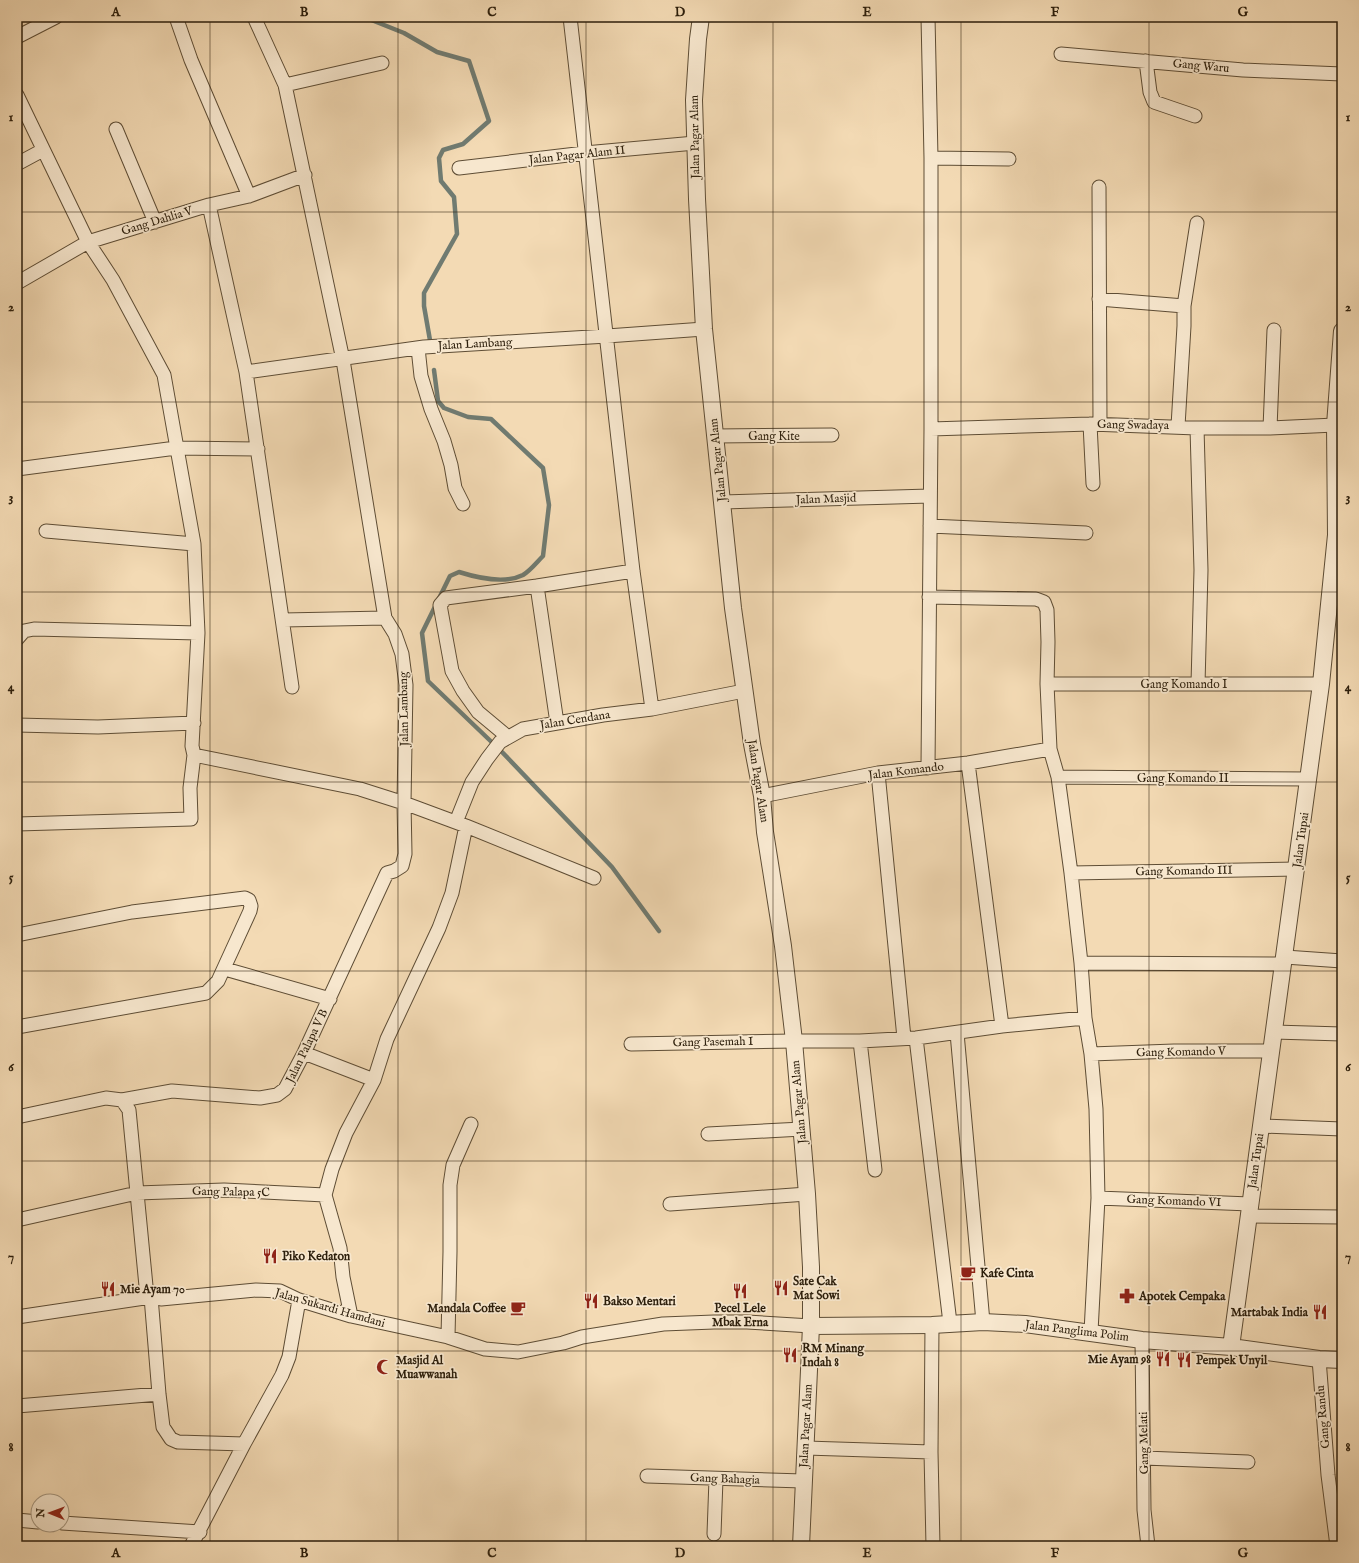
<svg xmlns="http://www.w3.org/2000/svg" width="1359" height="1563" font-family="'IM FELL English',serif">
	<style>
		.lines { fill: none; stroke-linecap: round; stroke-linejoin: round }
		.stream { stroke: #707b71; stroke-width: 4.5 }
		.minor-casing { stroke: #5e4d35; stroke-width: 15 }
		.tertiary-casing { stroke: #5e4d35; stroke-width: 18 }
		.minor { stroke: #f7e7ce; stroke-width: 13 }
		.tertiary { stroke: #f7e7ce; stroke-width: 16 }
		.grid { fill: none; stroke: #2c1e0b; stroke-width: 1; stroke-opacity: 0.55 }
		.labels { text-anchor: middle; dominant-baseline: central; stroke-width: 3.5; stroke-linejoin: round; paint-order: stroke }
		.street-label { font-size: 12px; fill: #2c1e0b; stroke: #f7e7ce }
		.poi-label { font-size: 12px; font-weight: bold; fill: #2c1e0b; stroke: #f7e7ce; text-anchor: start }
		.neatline { fill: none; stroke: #2c1e0b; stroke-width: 1.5 }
		.grid-label { font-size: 13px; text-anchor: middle; font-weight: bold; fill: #2c1e0b }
	</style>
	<rect width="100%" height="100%" fill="#f3dab4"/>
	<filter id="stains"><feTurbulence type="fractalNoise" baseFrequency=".005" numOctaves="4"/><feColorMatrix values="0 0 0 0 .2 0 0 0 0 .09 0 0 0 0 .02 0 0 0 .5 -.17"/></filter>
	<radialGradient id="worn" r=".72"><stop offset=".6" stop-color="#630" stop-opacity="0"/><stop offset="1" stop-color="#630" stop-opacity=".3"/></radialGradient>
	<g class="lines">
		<path class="stream" d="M364 17 404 33 437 52 469 61 489 121 463 144 443 150 439 158 441 181 454 197 457 234 424 293V306L431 346
			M434 370 438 401 444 408 468 417 491 419 543 468 549 505 543 556C537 562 530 571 523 575 505 584 478 578 459 572L450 576 422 633 428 681 502 752 612 867 659 931"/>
		<g class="minor-casing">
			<path id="minor" d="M176 17 191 60 249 196
				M570 17 633 571 652 709
				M928 17 931 158V429L928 768
				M17 37 56 17
				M1061 54 1243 70 1342 74
				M1146 61 1150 92 1154 102 1195 116
				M285 85 382 63
				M17 95 88 242 113 280 164 375 194 544 198 633 192 746 194 755 190 788 191 819 17 824
				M116 129 155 222
				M931 158 1009 159
				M17 164 43 150
				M459 168 585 153 695 143
				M1099 187 1100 424
				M209 205 246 372 292 687
				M17 283 88 242 209 205 249 196 305 175
				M1099 299 1184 306V326L1178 426
				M1184 306 1197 223
				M418 348 421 376 431 409 444 441 451 465 455 488 463 504
				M246 372 424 347 607 336 704 329
				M1090 424 1093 484
				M1197 428 1201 570 1198 684
				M1270 428 1274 330
				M931 429 1090 424 1197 428H1270L1335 425
				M715 436 832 435
				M17 469 176 448 258 449
				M723 502 930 496
				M930 526 1086 533
				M46 531 194 544
				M929 597 1036 599 1044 602 1047 610 1048 642 1047 684 1050 749 1058 777 1071 873 1081 963 1085 1018 1091 1054 1096 1109 1098 1198 1091 1332
				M283 620 385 618
				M17 639 24 631 34 629 198 633
				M1047 684H1321
				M557 723 537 586 633 571
				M17 725 98 727 194 723
				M508 737 478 712 463 691 452 671 440 605 446 598 537 586
				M194 755 360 789 404 803 466 826 594 878
				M968 763 1002 1026
				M878 773 904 1038
				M1058 777 1309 779
				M762 796 878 773 968 763 1050 749
				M456 822 472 782 487 759 500 742 523 729 603 715 652 709 744 691
				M1071 873 1297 869
				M17 935 132 912 245 898 249 900 251 906 250 911 218 981 206 993 17 1027
				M1285 957 1342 961
				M1081 963 1283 964
				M225 969 330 999
				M1274 1032 1342 1034
				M957 1033 983 1322
				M916 1038 950 1323
				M860 1041 875 1170
				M631 1044 794 1041H860L916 1038 1002 1026 1085 1018
				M304 1053 374 1080
				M1091 1054 1174 1051H1272
				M122 1100 129 1110 146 1286 151 1297 161 1299 256 1290 280 1291 299 1300 351 1316 448 1337 485 1349 518 1352 563 1343 582 1337 663 1324 714 1322H747L811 1326
				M17 1117 106 1098 122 1100 172 1091 260 1098 277 1095 285 1089 304 1053 387 873 394 871 402 866 405 854 404 803 406 685 402 654 395 634 385 618 343 360 285 85 254 17
				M1261 1126 1342 1129
				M708 1134 802 1129
				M1098 1198 1250 1204
				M670 1204 807 1194
				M1249 1216 1342 1217
				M17 1220 137 1193 224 1190 325 1195
				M351 1316 343 1277 340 1248 325 1195 332 1169 346 1133 374 1080 387 1039 439 928 452 893 466 826
				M17 1317 151 1297 159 1394 163 1427 171 1439 178 1442 244 1444
				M932 1325 931 1452 933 1546
				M448 1337 450 1252V1185L453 1165 471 1124
				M1142 1340 1144 1510 1148 1546
				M1319 1359 1328 1475 1337 1546
				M17 1406 159 1394
				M806 1448 931 1452
				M1144 1458 1248 1462
				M647 1476 803 1481
				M17 1520 38 1522
				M62 1523 200 1532
				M714 1534 716 1479
				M191 1546 244 1444 282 1375 289 1357 299 1300"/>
		</g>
		<g class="tertiary-casing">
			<path id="tertiary" d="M701 17 698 39 694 100 697 199 704 329 733 608 752 744 762 796 765 832 783 946 794 1041 807 1194 811 1267V1326L801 1546
				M811 1326 932 1325 983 1322 1025 1324 1142 1340 1231 1347 1319 1359 1342 1360
				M1231 1347 1321 684 1336 535 1335 425 1342 331"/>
		</g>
		<use href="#minor" class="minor"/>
		<use href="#tertiary" class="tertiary"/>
	</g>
	<path class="grid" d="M210 17V1546M398 17V1546M586 17V1546M773 17V1546M961 17V1546M1149 17V1546M17 212H1342M17 402H1342M17 592H1342M17 782H1342M17 971H1342M17 1161H1342M17 1351H1342"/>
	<defs>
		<g id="restaurant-bare" transform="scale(1.2)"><path d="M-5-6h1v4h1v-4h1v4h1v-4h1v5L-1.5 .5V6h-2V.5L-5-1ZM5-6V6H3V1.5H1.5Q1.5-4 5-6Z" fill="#8f2418" stroke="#f7e7ce" stroke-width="2.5" paint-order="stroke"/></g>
		<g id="cafe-bare" transform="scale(1.2)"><path d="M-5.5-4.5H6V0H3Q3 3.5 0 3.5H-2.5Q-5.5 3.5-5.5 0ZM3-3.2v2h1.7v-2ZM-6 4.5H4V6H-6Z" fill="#8f2418" stroke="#f7e7ce" stroke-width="2.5" paint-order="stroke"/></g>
		<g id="pharmacy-bare" transform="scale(1.2)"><path d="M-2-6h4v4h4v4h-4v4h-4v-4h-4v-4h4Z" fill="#8f2418" stroke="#f7e7ce" stroke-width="2.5" paint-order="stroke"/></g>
		<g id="mosque-bare" transform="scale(1.2)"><path d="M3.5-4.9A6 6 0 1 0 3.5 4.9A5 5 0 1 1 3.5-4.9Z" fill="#8f2418" stroke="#f7e7ce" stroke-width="2.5" paint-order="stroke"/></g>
	</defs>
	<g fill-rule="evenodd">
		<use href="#restaurant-bare" x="270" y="1256"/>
		<use href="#cafe-bare" x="968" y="1273"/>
		<use href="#restaurant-bare" x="781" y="1288"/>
		<use href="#restaurant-bare" x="108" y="1289"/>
		<use href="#restaurant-bare" x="740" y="1291"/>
		<use href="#pharmacy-bare" x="1127" y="1296"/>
		<use href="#restaurant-bare" x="591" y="1301"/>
		<use href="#cafe-bare" x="518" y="1308"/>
		<use href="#restaurant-bare" x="1320" y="1312"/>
		<use href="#restaurant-bare" x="790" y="1355"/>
		<use href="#restaurant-bare" x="1163" y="1359"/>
		<use href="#restaurant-bare" x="1184" y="1360"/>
		<use href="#mosque-bare" x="384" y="1367"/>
	</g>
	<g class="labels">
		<g class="street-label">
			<text transform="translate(1201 66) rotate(5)">Gang Waru</text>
			<text transform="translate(695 137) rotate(-91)">Jalan Pagar Alam</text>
			<text transform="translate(577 155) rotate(-6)">Jalan Pagar Alam II</text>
			<text transform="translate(157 221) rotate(-17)">Gang Dahlia V</text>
			<text transform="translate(475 344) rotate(-3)">Jalan Lambang</text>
			<text transform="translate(1133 425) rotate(1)">Gang Swadaya</text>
			<text x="774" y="436">Gang Kite</text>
			<text transform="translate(718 460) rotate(-96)">Jalan Pagar Alam</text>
			<text transform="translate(826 499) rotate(-2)">Jalan Masjid</text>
			<text x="1184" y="684">Gang Komando I</text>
			<text transform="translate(404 709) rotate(-91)">Jalan Lambang</text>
			<text transform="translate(575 720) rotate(-9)">Jalan Cendana</text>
			<text transform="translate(906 771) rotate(-7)">Jalan Komando</text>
			<text x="1183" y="778">Gang Komando II</text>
			<text transform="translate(758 781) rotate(81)">Jalan Pagar Alam</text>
			<text transform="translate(1301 840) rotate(-82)">Jalan Tupai</text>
			<text transform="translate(1184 871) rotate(-1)">Gang Komando III</text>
			<text transform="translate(713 1042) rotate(-1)">Gang Pasemah I</text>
			<text transform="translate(307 1046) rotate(-64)">Jalan Palapa V B</text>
			<text transform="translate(1181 1052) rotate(-1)">Gang Komando V</text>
			<text transform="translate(799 1102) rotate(-95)">Jalan Pagar Alam</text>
			<text transform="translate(1256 1161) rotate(-82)">Jalan Tupai</text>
			<text transform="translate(231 1192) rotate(1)">Gang Palapa 5C</text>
			<text transform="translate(1174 1201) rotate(2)">Gang Komando VI</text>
			<text transform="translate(330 1308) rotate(16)">Jalan Sukardi Hamdani</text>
			<text transform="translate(1077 1331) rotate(7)">Jalan Panglima Polim</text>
			<text transform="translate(1323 1417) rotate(-95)">Gang Randu</text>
			<text transform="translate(806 1426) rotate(-87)">Jalan Pagar Alam</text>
			<text transform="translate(1144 1443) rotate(-91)">Gang Melati</text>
			<text transform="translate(725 1479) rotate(2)">Gang Bahagia</text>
		</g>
		<g class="poi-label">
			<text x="282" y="1256">Piko Kedaton</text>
			<text x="980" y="1273">Kafe Cinta</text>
			<text x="793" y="1281">Sate Cak<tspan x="793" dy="14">Mat Sowi</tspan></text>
			<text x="120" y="1289">Mie Ayam 70</text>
			<text x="1139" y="1296">Apotek Cempaka</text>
			<text x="603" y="1301">Bakso Mentari</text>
			<text x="506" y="1308" text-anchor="end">Mandala Coffee</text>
			<text x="740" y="1308" text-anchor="middle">Pecel Lele<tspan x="740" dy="14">Mbak Erna</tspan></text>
			<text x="1308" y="1312" text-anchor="end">Martabak India</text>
			<text x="802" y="1348">RM Minang<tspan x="802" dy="14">Indah 8</tspan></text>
			<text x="1151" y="1359" text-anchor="end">Mie Ayam 98</text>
			<text x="396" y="1360">Masjid Al<tspan x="396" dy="14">Muawwanah</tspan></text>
			<text x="1196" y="1360">Pempek Unyil</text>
		</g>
	</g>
	<rect width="1359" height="1563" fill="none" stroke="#f3dab4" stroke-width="44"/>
	<g transform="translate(50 1513) rotate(271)"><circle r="19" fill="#f7e7ce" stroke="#a69780"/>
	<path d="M0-3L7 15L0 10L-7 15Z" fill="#8f2418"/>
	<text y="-6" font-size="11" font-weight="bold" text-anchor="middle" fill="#2c1e0b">N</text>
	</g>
	<rect x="22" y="22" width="1315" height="1519" class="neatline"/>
	<g class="grid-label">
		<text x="116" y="16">A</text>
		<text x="304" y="16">B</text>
		<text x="492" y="16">C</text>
		<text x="680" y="16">D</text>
		<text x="867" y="16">E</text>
		<text x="1055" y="16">F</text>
		<text x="1243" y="16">G</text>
		<text x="11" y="121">1</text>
		<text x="1348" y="121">1</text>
		<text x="11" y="311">2</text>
		<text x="1348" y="311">2</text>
		<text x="11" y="501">3</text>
		<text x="1348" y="501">3</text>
		<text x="11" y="691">4</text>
		<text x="1348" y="691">4</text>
		<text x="11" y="881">5</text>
		<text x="1348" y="881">5</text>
		<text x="11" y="1071">6</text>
		<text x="1348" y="1071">6</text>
		<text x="11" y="1261">7</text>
		<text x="1348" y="1261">7</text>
		<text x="11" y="1451">8</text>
		<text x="1348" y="1451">8</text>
		<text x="116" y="1557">A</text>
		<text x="304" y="1557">B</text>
		<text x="492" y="1557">C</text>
		<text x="680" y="1557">D</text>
		<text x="867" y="1557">E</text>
		<text x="1055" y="1557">F</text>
		<text x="1243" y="1557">G</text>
	</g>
	<rect width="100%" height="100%" filter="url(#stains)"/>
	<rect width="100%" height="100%" fill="url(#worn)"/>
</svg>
